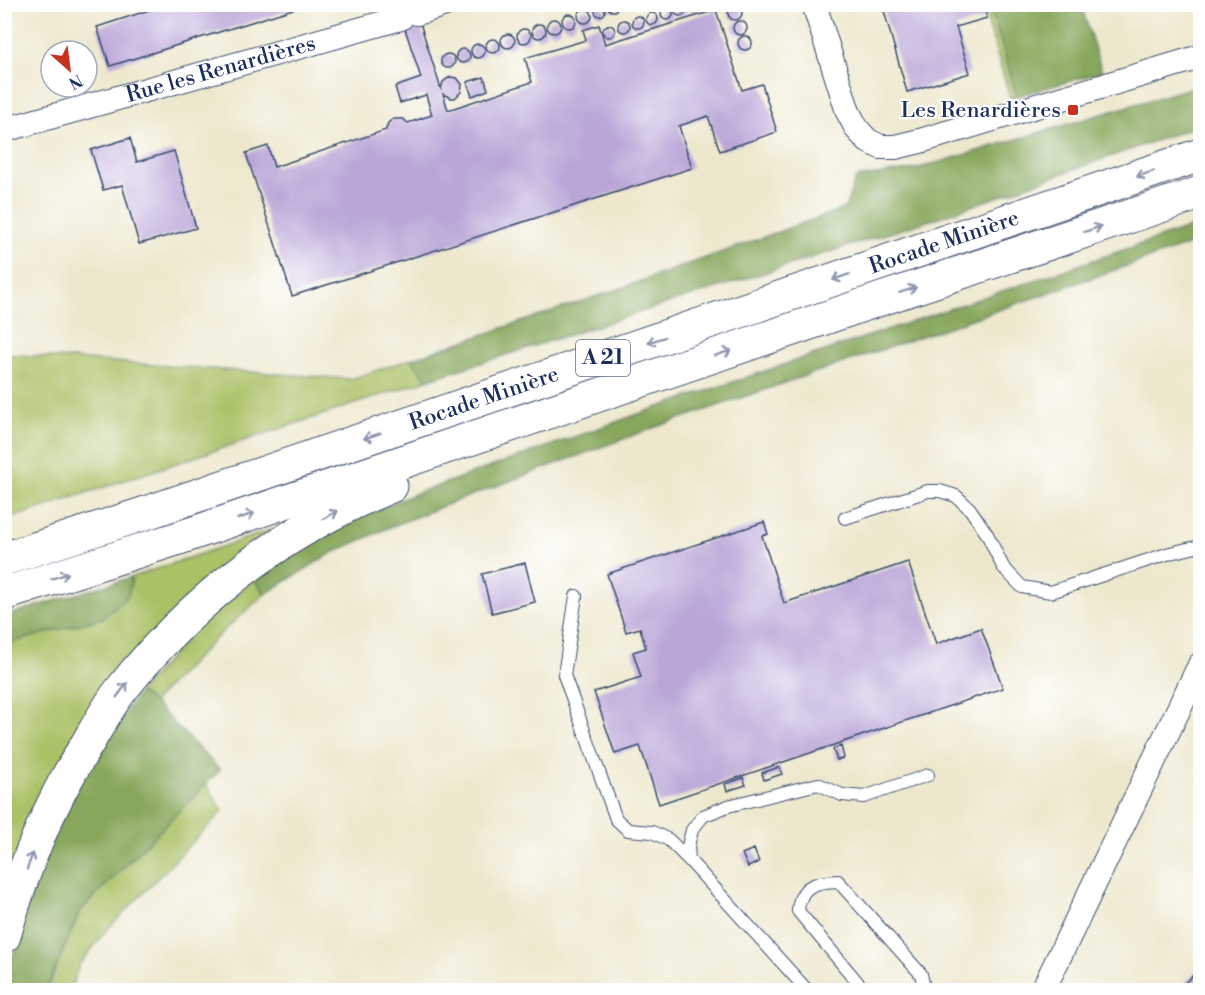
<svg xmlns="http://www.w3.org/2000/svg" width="1205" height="995" font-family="'Libre Bodoni',serif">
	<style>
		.green { fill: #aac166; stroke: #627862; stroke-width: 1.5 }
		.forest { fill: #87a75b; stroke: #516b5c; stroke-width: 1.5 }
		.building { fill: #baa7d8 }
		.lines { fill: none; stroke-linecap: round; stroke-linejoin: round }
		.lane-casing { stroke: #3a4b6f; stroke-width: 14 }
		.street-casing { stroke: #3a4b6f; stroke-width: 26 }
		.highway-casing { stroke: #3a4b6f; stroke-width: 35 }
		.lane { stroke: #fff; stroke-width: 12 }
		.street { stroke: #fff; stroke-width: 24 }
		.highway { stroke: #fff; stroke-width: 33 }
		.oneway { stroke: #8d97ae }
		.poi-dot { fill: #c8321e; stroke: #fff; stroke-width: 2 }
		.labels { text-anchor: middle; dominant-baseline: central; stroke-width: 4.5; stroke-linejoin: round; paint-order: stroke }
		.shield { fill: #fff; stroke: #5f6d8e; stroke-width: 1.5 }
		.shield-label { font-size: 21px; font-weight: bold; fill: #1b2f5e }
		.street-label { font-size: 22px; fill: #1b2f5e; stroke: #fff }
		.poi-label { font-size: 22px; fill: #1b2f5e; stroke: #fff; text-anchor: end }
	</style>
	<rect width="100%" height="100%" fill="#fff"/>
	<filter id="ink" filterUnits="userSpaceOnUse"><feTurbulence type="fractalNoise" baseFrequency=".0167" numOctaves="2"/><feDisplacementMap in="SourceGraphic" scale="12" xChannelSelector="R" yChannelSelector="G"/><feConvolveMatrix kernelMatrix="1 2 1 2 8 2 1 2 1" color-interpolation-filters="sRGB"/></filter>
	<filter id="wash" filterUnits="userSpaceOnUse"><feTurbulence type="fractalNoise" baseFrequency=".008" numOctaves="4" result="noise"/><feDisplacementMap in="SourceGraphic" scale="24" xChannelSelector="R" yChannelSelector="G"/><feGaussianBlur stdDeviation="1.35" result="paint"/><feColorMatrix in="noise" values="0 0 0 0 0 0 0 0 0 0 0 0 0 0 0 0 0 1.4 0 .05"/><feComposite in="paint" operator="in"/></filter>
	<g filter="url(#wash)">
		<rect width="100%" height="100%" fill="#ede8cd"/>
		<path class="green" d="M983 5H990L1017 96 1010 98Z
			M4 354 351 379 411 359 427 380 5 520Z
			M274 529 170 620 5 901V644L102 618 128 596 132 577Z
			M254 579 265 594 221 633 153 702 139 692 197 627Z
			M206 784 223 811 105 932 79 965 71 990H47L80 911Z"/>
		<path class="forest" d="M990 5H1081L1102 72 1017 96Z
			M1200 85V125L937 218 427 380 411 359 633 284 845 208 856 178 916 169Z
			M1200 224V241L653 428 464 498 390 527 330 554 265 594 254 579 331 529 412 495 644 412Z
			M132 577 128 596 102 618 5 644V616Z
			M139 692 153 702 220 770 80 911 46 990H8L12 959 38 868 88 765Z"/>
		<g id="blocks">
			<path class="building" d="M674 10a6 6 0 1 1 12 0a6 6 0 1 1-12 0Z
				M159 4H306V5L110 66 97 27 159 7Z
				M397 4H414L441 89 443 82 450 77 457 78 462 84 461 92 455 98H451L443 94 448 110 532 82 525 58 586 40 583 30 599 25 605 44 716 10 742 90 762 84 777 132 720 151 708 116 679 126 692 168 292 296 246 153 268 146 274 167 386 130 388 123 393 119H403L408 123 432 115 426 95 400 103 395 87 421 78Z
				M608 4H617L618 7 615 11H611L608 8Z
				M687 4H700V6L698 10 694 12 689 10Z
				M882 4H983L987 18 956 27 970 73 907 92Z
				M728 13a7 7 0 1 1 14 0a7 7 0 1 1-14 0Z
				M595 11a5 5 0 1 1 10 0a5 5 0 1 1-10 0Z
				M661 14a6 6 0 1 1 12 0a6 6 0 1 1-12 0Z
				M578 16a7 7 0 1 1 14 0a7 7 0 1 1-14 0Z
				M646 19a6 6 0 1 1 12 0a6 6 0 1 1-12 0Z
				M562 21a7 7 0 1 1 14 0a7 7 0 1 1-14 0Z
				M632 22a6 6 0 1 1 12 0a6 6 0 1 1-12 0Z
				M547 26a7 7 0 1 1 14 0a7 7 0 1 1-14 0Z
				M618 26a6 6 0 1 1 12 0a6 6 0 1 1-12 0Z
				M733 28a7 7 0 1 1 14 0a7 7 0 1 1-14 0Z
				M532 31a7 7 0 1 1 14 0a7 7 0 1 1-14 0Z
				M603 31a6 6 0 1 1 12 0a6 6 0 1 1-12 0Z
				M517 36a7 7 0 1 1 14 0a7 7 0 1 1-14 0Z
				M501 41a7 7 0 1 1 14 0a7 7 0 1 1-14 0Z
				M738 43a7 7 0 1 1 14 0a7 7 0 1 1-14 0Z
				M486 46a7 7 0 1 1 14 0a7 7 0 1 1-14 0Z
				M471 51a7 7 0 1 1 14 0a7 7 0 1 1-14 0Z
				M456 56a7 7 0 1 1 14 0a7 7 0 1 1-14 0Z
				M441 61a7 7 0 1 1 14 0a7 7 0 1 1-14 0Z
				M484 77 488 90 472 96 467 82Z
				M130 138 137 162 174 151 196 228 139 244 122 185 103 190 91 150Z
				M764 522 768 534 762 536 784 603 908 562 936 644 981 628 1003 688 659 804 640 746 615 754 594 692 641 677 633 652 646 648 640 628 626 632 607 574Z
				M525 563 535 602 492 613 482 574Z
				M841 746 844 758 837 760 833 749Z
				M779 767 782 774 764 780 762 773Z
				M743 778 746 785 727 791 725 784Z
				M754 849 759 862 748 867 742 854Z
				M1200 969V990H1177Z"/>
		</g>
	</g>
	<g filter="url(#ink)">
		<use href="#blocks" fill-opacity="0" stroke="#3a4b6f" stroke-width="1.5"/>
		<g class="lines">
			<g class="lane-casing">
				<path id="lane" d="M845 518 928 491H940L956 496 970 509 987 534 1003 567 1022 587 1051 592 1170 553 1200 546
					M576 596 564 675 616 819 628 830 652 832 669 840 689 860 807 990
					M689 860 688 846 692 830 703 816 728 806 818 784 842 795 864 797 928 775
					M864 990 798 911C800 885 815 882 838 881L921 974 924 988V990"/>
			</g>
			<g class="street-casing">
				<g id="street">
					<path d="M814 4 848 112 857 129 868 141 881 147H895L920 141 1200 57"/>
					<path d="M417 13 445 4"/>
					<path id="s1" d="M4 130 401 18"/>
					<path d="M1043 990 1200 665"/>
				</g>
			</g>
			<g class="highway-casing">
				<g id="highway">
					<path id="s2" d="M4 559 143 514 1200 155"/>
					<path d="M4 594 182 537 866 304 1200 193"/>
					<path d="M4 936C17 890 34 842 56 799 65 780 76 762 87 744 98 726 108 706 121 690 193 599 284 530 391 486"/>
				</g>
			</g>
			<use href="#lane" class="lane"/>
			<use href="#street" class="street"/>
			<use href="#highway" class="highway"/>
		</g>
		<defs><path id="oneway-shaft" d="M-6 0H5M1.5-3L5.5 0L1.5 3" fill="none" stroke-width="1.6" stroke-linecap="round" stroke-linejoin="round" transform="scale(1.5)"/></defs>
		<g class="oneway">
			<use href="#oneway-shaft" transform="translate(1145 174) rotate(161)"/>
			<use href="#oneway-shaft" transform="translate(1093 229) rotate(-18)"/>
			<use href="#oneway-shaft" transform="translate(841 277) rotate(161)"/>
			<use href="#oneway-shaft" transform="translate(908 290) rotate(-18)"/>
			<use href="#oneway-shaft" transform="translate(656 340) rotate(161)"/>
			<use href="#oneway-shaft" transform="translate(723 353) rotate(-19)"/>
			<use href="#oneway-shaft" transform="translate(372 436) rotate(161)"/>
			<use href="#oneway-shaft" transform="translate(330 515) rotate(-28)"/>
			<use href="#oneway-shaft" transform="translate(246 516) rotate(-19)"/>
			<use href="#oneway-shaft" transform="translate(60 576) rotate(-18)"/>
			<use href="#oneway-shaft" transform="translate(122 690) rotate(-53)"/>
			<use href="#oneway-shaft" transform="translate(30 861) rotate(-70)"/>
		</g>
	</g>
	<rect class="poi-dot" x="1067" y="104" width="12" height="12" rx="3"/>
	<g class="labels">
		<rect class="shield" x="576" y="340" width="54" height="36" rx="4.5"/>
		<g class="shield-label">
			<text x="603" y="358">A 21</text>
		</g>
		<g class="street-label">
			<text stroke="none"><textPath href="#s1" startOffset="225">Rue les Renardières</textPath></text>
			<text stroke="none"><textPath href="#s2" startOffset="992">Rocade Minière</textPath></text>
			<text stroke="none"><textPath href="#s2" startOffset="506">Rocade Minière</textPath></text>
		</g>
		<g class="poi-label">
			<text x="1061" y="110">Les Renardières</text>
		</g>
	</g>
	<rect width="1205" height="995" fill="none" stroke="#fff" stroke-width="24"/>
	<g transform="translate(69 69) rotate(152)"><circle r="28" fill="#ffffff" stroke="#a4acbf" stroke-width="1.5"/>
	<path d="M0-4.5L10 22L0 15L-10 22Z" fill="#c8321e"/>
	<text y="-9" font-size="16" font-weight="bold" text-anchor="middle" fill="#1b2f5e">N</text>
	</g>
</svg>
